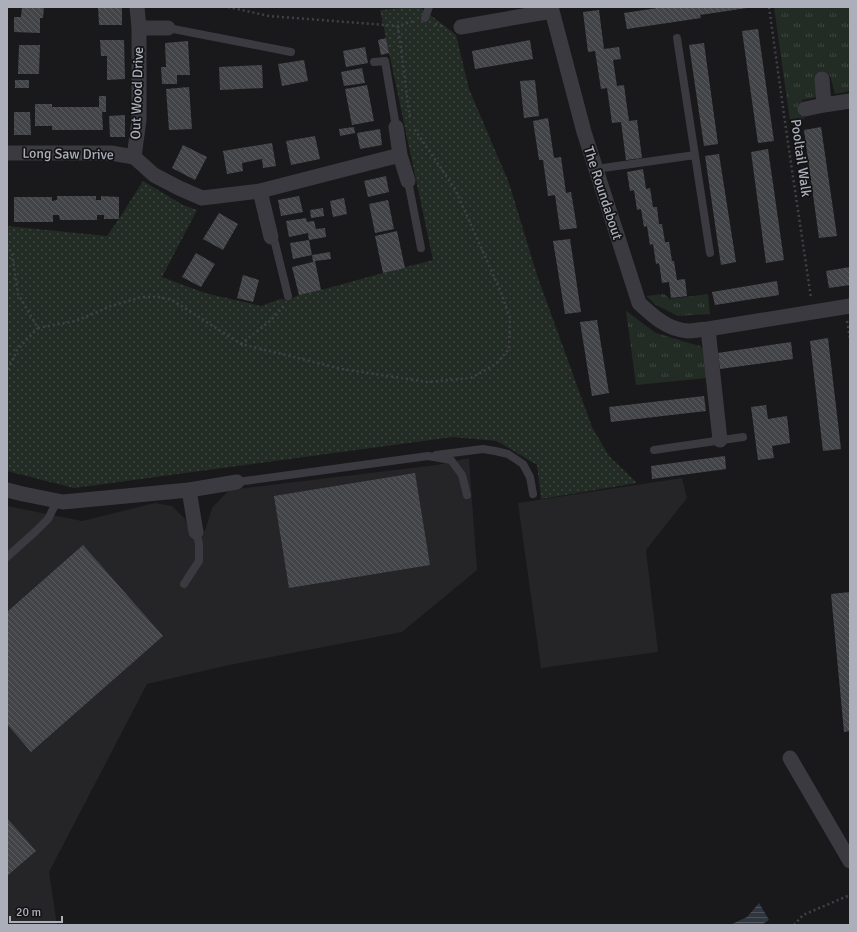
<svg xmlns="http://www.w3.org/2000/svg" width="857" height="932" font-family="Signika,sans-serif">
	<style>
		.built { fill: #252528 }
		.grass { fill: url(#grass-tufts) }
		.park { fill: url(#park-dots) }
		.water { fill: url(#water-rules) }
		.building { fill: url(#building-back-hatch) }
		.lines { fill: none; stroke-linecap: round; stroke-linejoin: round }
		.path { stroke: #404147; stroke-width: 2.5; stroke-dasharray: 2 3; stroke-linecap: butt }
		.service { stroke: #3a3a40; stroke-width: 8 }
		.minor { stroke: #3a3a40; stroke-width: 15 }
		.labels { text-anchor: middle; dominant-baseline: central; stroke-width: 3.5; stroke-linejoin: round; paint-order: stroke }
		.street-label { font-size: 14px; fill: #acafba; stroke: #141416 }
	</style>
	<defs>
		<pattern id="grass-tufts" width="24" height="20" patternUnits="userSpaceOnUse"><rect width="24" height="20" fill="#232b25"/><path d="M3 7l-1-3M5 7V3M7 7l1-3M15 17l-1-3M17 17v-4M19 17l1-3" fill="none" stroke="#404743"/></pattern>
		<pattern id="park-dots" width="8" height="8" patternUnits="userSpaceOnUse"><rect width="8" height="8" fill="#232b25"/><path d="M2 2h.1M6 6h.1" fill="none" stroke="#404743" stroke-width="1.8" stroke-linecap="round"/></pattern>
		<pattern id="water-rules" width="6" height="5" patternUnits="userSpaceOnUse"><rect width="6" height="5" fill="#2f363f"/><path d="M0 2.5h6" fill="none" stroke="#4a5159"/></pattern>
		<pattern id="building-back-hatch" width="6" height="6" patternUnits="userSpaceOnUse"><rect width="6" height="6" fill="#434448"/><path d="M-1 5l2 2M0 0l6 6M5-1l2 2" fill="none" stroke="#5b5c60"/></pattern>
	</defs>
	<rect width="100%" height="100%" fill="#19191b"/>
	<path class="built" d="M469 458 477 570 402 632 229 665 147 684 49 872 57 925H7V506L82 521 155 503 172 506 185 519 192 534 205 531 212 508 229 490 437 465Z
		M682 478 687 498 646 550 658 652 541 668 518 503Z"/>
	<path class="grass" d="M774 7H850V91L835 94 830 75 815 77 817 97 802 100 804 119 790 121Z
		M664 294 670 299 708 294 710 314 678 316 656 305 646 296Z
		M626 311 656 333 689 343 700 346 703 349 707 378 636 385Z"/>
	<path class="park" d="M415 7H420L456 35 469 89 509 183 537 275 592 427 609 456 637 483 541 499 537 465 497 441 453 437 74 488 7 471V226L107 236 119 219 143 181 183 205 197 210 162 277 205 293 261 306 280 299 288 300 299 295 321 290 383 273 433 260 380 10Z"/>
	<path class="water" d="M759 903 769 920 761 925H730L747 917Z"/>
	<path class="building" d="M22 7H44L43 18H40V33L14 32V17H21Z
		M98 7H122V25H99Z
		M664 7H747V8L700 15 701 18 627 29 624 13Z
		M599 10 604 49 619 47 621 59 613 60 617 86 624 85 629 121 637 120 642 158 626 160 621 122 612 123 607 88 601 89 595 51 588 52 583 12Z
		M758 29 774 141 758 143 742 31Z
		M386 38 389 53 381 55 378 40Z
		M100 40H124L125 79 107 80V56H101Z
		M530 40 533 59 475 69 472 51Z
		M188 41 190 75H177V84H162L161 67H166L165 43Z
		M704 43 718 144 704 146 689 45Z
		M19 45H40L39 74H18Z
		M365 47 368 63 346 67 343 51Z
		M304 60 308 81 282 86 278 64Z
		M262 65 263 88 220 90 219 67Z
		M362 68 365 83 344 86 341 72Z
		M15 80H29V88H15Z
		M535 80 539 116 524 118 520 81Z
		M367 85 374 121 352 125 345 89Z
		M189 87 192 129 169 130 166 89Z
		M99 96H106V112H102L103 130H52V126H35V104H52V107H99Z
		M14 112H30L31 135H14Z
		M125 115V137H110L109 116Z
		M548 118 554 158 561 157 566 193 571 192 577 228 560 230 555 195 548 196 543 160H539L533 121Z
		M354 127 355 133 340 136 339 129Z
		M821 127 837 236 819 238 804 130Z
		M380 129 382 145 360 149 357 133Z
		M315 136 320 159 291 165 286 141Z
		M272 143 276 166 263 168 262 159 242 163 243 171 227 174 223 151Z
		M183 145 207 157 195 180 172 168Z
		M768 149 784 260 766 263 751 152Z
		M719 154 736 262 721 265 705 156Z
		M643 169 646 189 650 188 653 207H657L659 224H662L665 242H669L672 261H674L677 280 685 279 687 296 671 298 669 282 662 283 659 263 656 264 653 244 650 245 647 226 644 227 641 209 637 210 634 190 630 191 627 172Z
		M386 176 389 192 368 197 364 181Z
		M57 196H96V200H101V196L119 197V219H104V215H97V220H60L59 215H53V222H14V197H52V201L57 200Z
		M299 196 303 212 281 216 278 200Z
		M344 198 347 214 333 217 330 201Z
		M388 200 394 229 375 233 369 204Z
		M323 208 324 216 311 218 310 210Z
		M219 213 238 224 223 250 203 239Z
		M306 218 307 222 314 221 316 229 325 228 326 237 309 240 308 233 289 237 286 221Z
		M397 231 405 268 383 273 375 236Z
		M570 239 581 312 565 314 553 241Z
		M309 240 312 255 293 259 290 243Z
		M330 252 331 259 315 261 321 290 299 295 292 267 313 262 312 255Z
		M196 253 215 264 201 287 182 277Z
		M850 267V285L829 288 826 271Z
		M243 275 259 280 253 302 237 298Z
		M777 281 779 295 715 305 712 292Z
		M597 320 609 393 592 396 580 322Z
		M828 338 841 449 823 451 810 341Z
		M791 342 793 359 720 369 718 353Z
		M704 396 706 411 611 422 609 407Z
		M766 405 768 419 787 416 790 443 772 446 774 458 758 460 751 407Z
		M725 456 726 469 652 479 651 466Z
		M415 473 430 565 289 588 274 496Z
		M83 545 163 636 31 752 7 724V612Z
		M850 592V731L844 732 831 594Z
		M7 818 36 851 7 876Z"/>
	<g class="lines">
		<path class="path" d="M228 7 269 16 398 26 414 21
			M769 7 788 143 811 298
			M435 24 445 27
			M398 26 410 119
			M7 245 12 254 18 294 38 328 17 350 7 372
			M847 321 850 338
			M38 328 76 321 111 306 142 297H159L172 300 241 344 342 369 427 382 471 378 496 364 509 349 510 318 500 290 455 189 413 127
			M241 344 270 321 284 306
			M794 925 803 915 850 895"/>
		<path class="service" d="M425 18 429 7
			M168 28 291 52
			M677 38 710 253
			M374 62 385 61 396 127
			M596 169 695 155
			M408 181 421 248
			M271 237 275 243 288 296
			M654 450 743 437
			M436 455 483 449 495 451 508 454 523 464 530 477 533 494
			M237 482 428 456 451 460 462 475 467 495
			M7 557 36 531 48 519 57 501
			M184 584 199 561V544L196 532"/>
		<path class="minor" d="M551 7 584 132 639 303C653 316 668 330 688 331 695 331 701 329 708 329L850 306
			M461 27 552 11
			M139 28H168
			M822 79 824 105
			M805 109 824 105 850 101
			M396 127 400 155 408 181
			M7 153H111L134 157 154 175 179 188 202 198 260 191 400 155
			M134 157 139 120V28L137 7
			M260 191 271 237
			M708 329 720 440
			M7 490 23 494 63 502 189 490 196 532
			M189 490 237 482
			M790 758 850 861"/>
	</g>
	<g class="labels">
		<g class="street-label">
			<text transform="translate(137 93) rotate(-88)">Out Wood Drive</text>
			<text transform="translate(68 154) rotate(1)">Long Saw Drive</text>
			<text transform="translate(801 158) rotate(82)">Pooltail Walk</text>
			<text transform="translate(603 193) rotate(72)">The Roundabout</text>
		</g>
	</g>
	<rect width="857" height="932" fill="none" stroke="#acafba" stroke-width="16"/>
	<path d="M10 916v6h52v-6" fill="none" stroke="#acafba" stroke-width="2"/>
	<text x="16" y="916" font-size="12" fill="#acafba" stroke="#141416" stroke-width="3" paint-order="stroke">20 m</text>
</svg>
